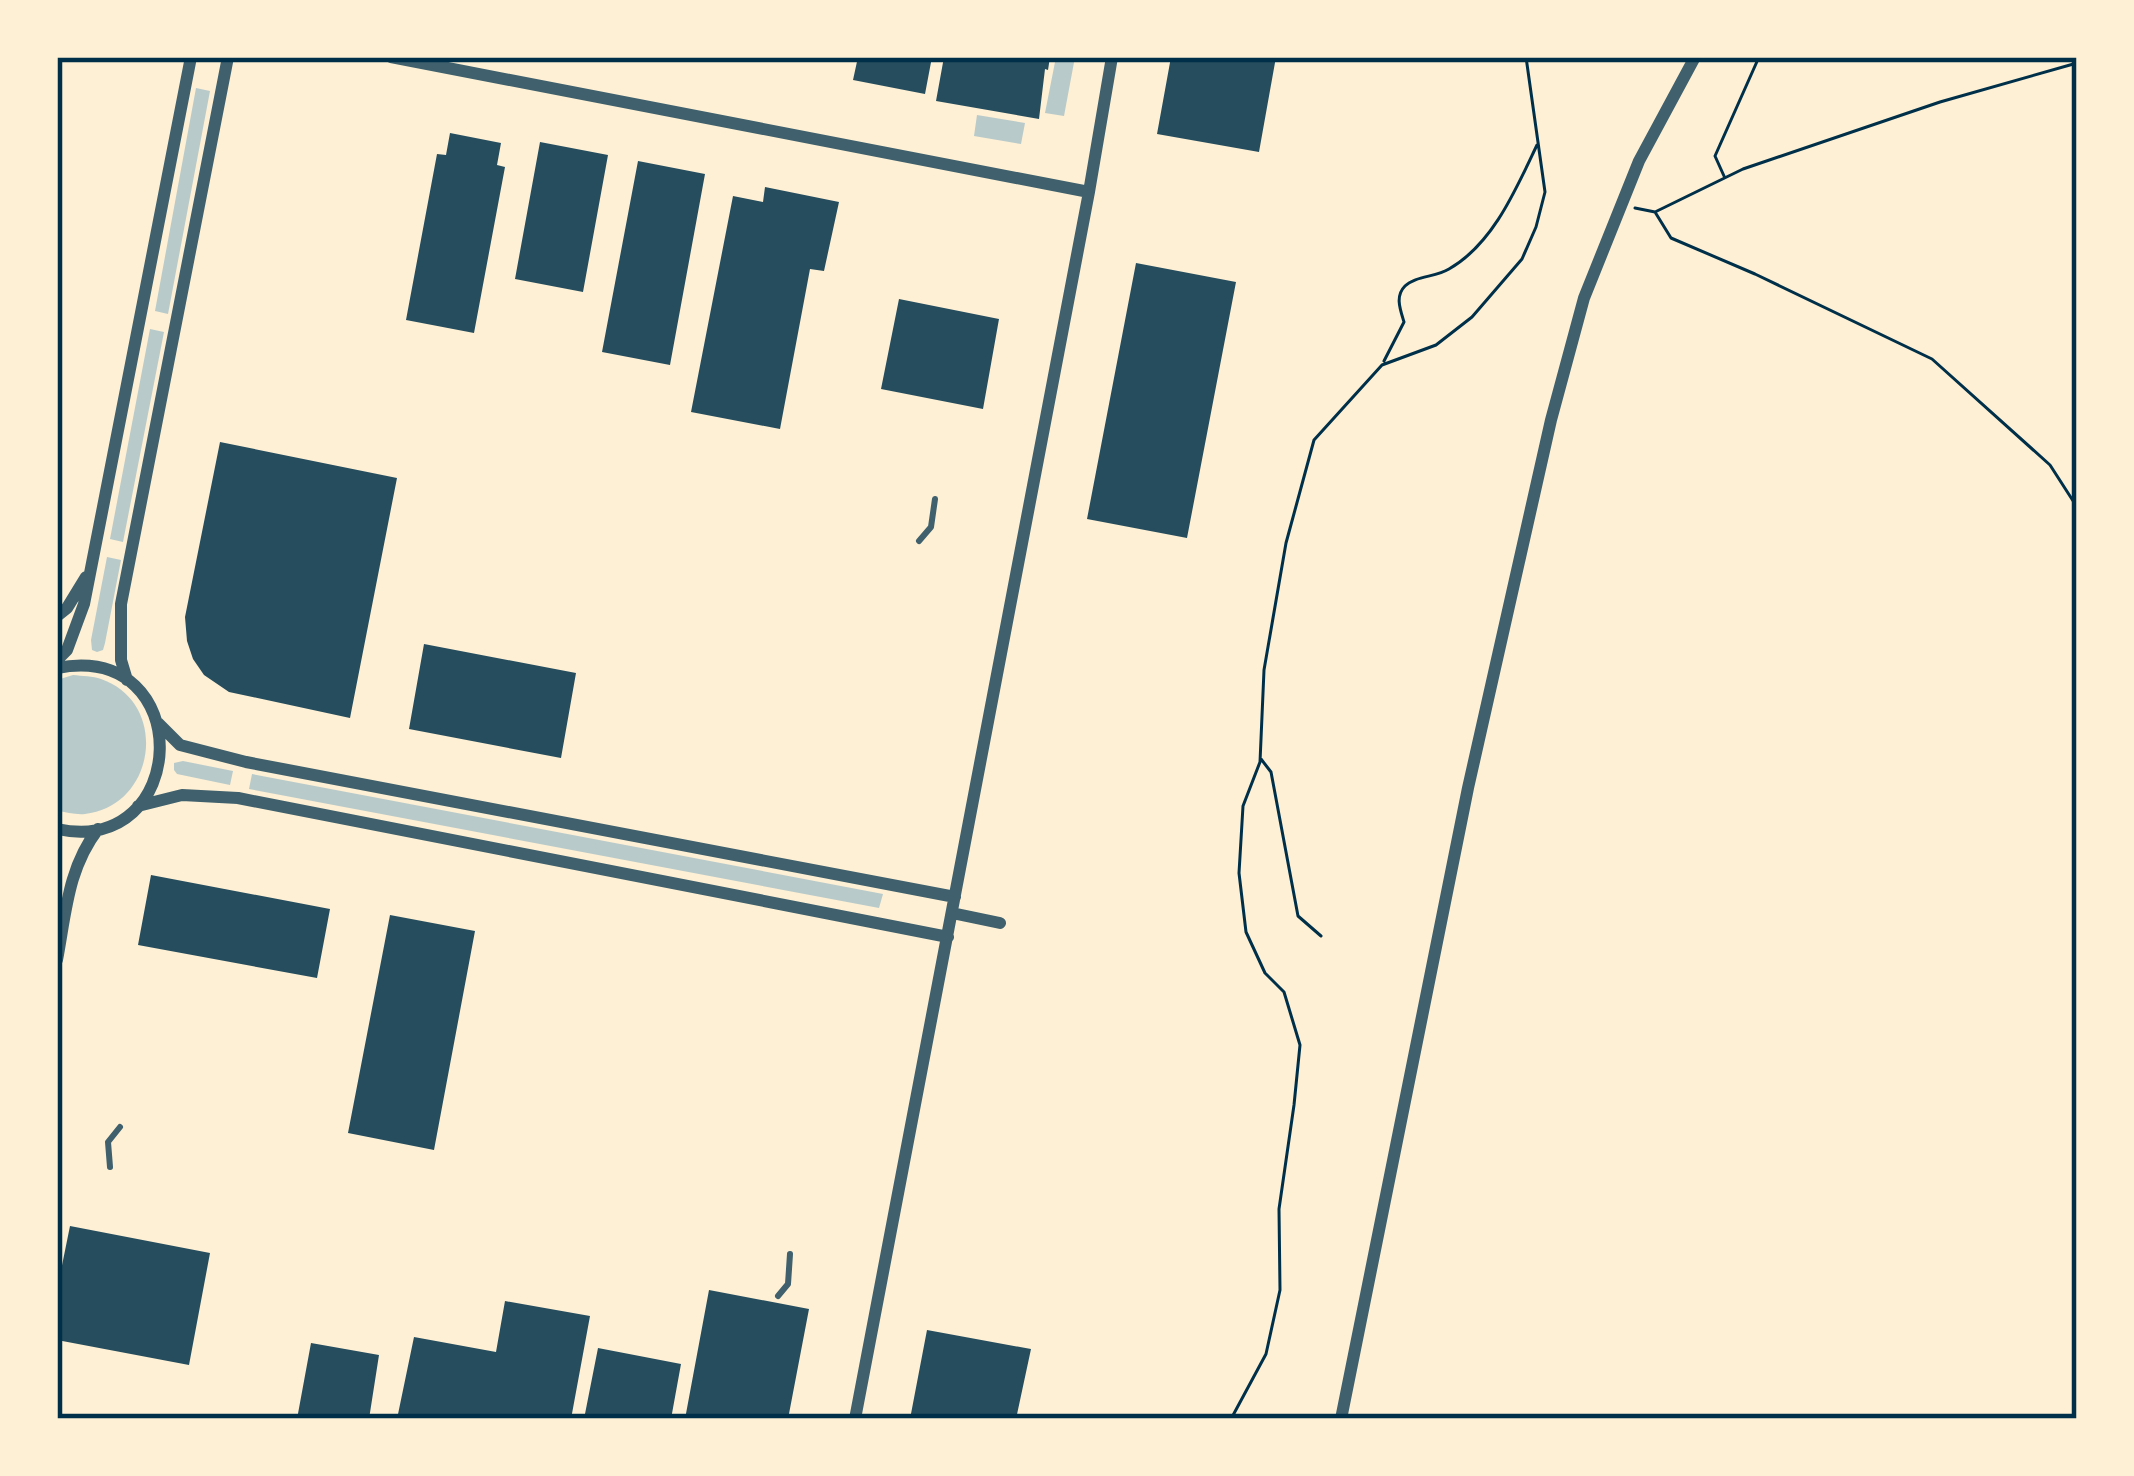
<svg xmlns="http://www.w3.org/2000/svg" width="2134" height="1476" font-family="'Titillium Web',sans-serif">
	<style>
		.green { fill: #b9caca }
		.building { fill: #264d5e }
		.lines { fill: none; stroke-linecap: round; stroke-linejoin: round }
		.path { stroke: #003049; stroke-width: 3 }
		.service { stroke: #3f606c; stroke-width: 6 }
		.minor { stroke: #3f606c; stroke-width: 12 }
		.neatline { fill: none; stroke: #003049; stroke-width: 4.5 }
	</style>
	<rect width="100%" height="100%" fill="#fdf0d5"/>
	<path class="green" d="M1056 57H1075L1064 116 1045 113Z
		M196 88 210 91 168 314 155 311Z
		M977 115 1025 123 1021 144 974 136Z
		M150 329 164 332 123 542 110 539Z
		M107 557 121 560 105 643 103 650 97 652 92 650 91 640Z
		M73 675C82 676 93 676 101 679 170 703 156 806 85 814 76 815 66 812 57 811V680Z
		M183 761 233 771 230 785 177 774 174 770V763Z
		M252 774 883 894 879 908 249 789Z"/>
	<path class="building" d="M858 57H932L925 94 853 80Z
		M944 57H1050L1048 70 1045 69 1039 119 936 101Z
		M1171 57H1276L1259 152 1157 134Z
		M450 133 501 143 497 165 505 167 474 333 406 320 437 154 446 155Z
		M540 142 608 155 583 292 515 279Z
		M638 161 705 174 670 365 602 352Z
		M765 187 839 202 824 271 810 269 780 429 691 412 733 196 763 202Z
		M1136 263 1236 282 1187 538 1087 519Z
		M899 299 999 319 983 409 881 389Z
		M220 442 397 478 350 718 229 692 204 675 193 659 187 641 185 617Z
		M424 644 576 673 561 758 409 729Z
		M151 875 330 909 317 978 138 945Z
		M390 915 475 931 434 1150 348 1133Z
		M70 1226 210 1253 189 1365 57 1340V1290Z
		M709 1290 809 1309 788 1419H685Z
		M505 1301 590 1316 571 1419H397L414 1337 496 1352Z
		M927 1330 1031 1349 1016 1419H910Z
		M311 1343 379 1355 369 1419H297Z
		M598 1348 681 1364 671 1419H584Z"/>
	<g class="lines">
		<path class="path" d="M1724 176 1715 156 1759 57
			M1635 208 1655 212 1743 169 1940 102 2077 63
			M1655 212 1671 238 1755 274 1932 359 2050 465 2077 507
			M1384 361 1404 322C1400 309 1395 296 1405 286 1415 276 1436 277 1449 269 1493 244 1516 189 1537 145
			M1261 759 1271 772 1298 916 1321 936
			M1231 1419 1266 1354 1280 1290 1279 1209 1294 1105 1300 1045 1284 992 1265 973 1246 932 1239 873 1243 806 1260 762 1264 670 1286 543 1314 440 1382 365 1436 345 1472 317 1522 259 1536 227 1545 192 1526 57"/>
		<path class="service" d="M919 541 931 527 935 499
			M110 1167 108 1142 120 1127
			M778 1296 788 1284 790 1254"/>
		<path class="minor" d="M391 57 1089 192
			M57 616 67 608 86 577
			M57 660 67 650 84 604 191 57
			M57 668C198 641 190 858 57 829
			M127 680 121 660V604L228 57
			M158 723 180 745 246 762 955 897
			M138 806 182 795 238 798 948 937
			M952 913 1000 923
			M57 960C66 912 68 868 98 829
			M855 1419 1089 192 1112 57
			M1341 1419 1468 788 1551 420 1584 298 1639 161 1695 57"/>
	</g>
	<rect width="2134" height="1476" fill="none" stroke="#fdf0d5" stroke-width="120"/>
	<rect x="60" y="60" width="2014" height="1356" class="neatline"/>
</svg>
